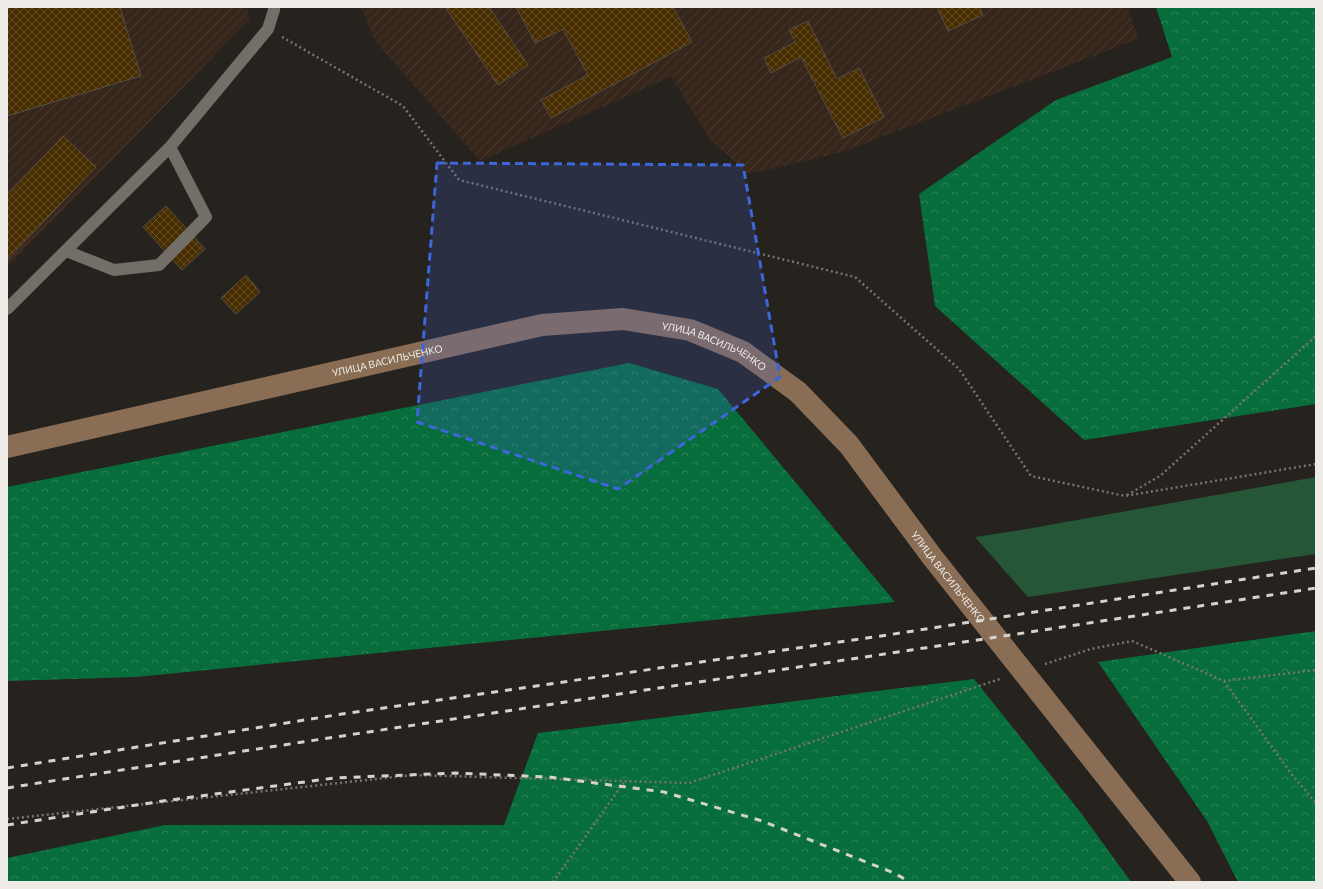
<svg xmlns="http://www.w3.org/2000/svg" width="1323" height="889" font-family="Commissioner,sans-serif">
	<style>
		.industrial { fill: url(#industrial-furrows) }
		.grass { fill: #265638 }
		.forest { fill: url(#forest-crowns) }
		.building { fill: url(#building-cross-hatch); stroke: #524e48 }
		.lines { fill: none; stroke-linecap: round; stroke-linejoin: round }
		.path { stroke: #787470; stroke-width: 2.5; stroke-dasharray: 2 3; stroke-linecap: butt }
		.service { stroke: #736e68; stroke-width: 12 }
		.secondary { stroke: #896d55; stroke-width: 22 }
		.rail { stroke: #d5d2ce; stroke-width: 3; stroke-dasharray: 7 7; stroke-linecap: butt }
		.marked { fill: #3c66da; fill-opacity: 0.2; stroke: #3c66da; stroke-width: 3; stroke-dasharray: 8 5; stroke-linejoin: round }
		.labels { text-anchor: middle; dominant-baseline: central; stroke-width: 3; stroke-linejoin: round; paint-order: stroke }
		.street-label { font-size: 10px; fill: #efece8; stroke: #1c1914 }
	</style>
	<defs>
		<pattern id="industrial-furrows" width="10" height="10" patternUnits="userSpaceOnUse"><rect width="10" height="10" fill="#36261c"/><path d="M-1 1l2-2M0 10L10 0M9 11l2-2" fill="none" stroke="#4a3b32"/></pattern>
		<pattern id="forest-crowns" width="20" height="18" patternUnits="userSpaceOnUse"><rect width="20" height="18" fill="#086d3c"/><path d="M2 6a3 3 0 1 1 6 0M12 15a3 3 0 1 1 6 0" fill="none" stroke="#2c8258"/></pattern>
		<pattern id="building-cross-hatch" width="8" height="8" patternUnits="userSpaceOnUse"><rect width="8" height="8" fill="#472d00"/><path d="M0 0l8 8M0 8l8-8" fill="none" stroke="#624c25"/></pattern>
	</defs>
	<rect width="100%" height="100%" fill="#26221d"/>
	<path class="industrial" d="M7 7H247L250 19 7 268Z
		M361 7H1128L1138 39 843 152 749 174 711 141 671 77 480 161 375 41Z"/>
	<path class="grass" d="M1316 477V554L1028 597 975 537 1027 529Z"/>
	<path class="forest" d="M1156 7H1316V404L1084 440 935 306 919 194 1056 100 1172 57Z
		M629 363 718 389 895 602 136 677 7 681V487Z
		M1316 631V882H1238L1207 821 1098 662Z
		M974 679 1081 813 1131 882H7V858L165 825H504L538 733Z"/>
	<path class="building" d="M7 7H120L141 76 7 116Z
		M445 7H489L528 65 498 85Z
		M516 7H673L692 42 551 118 541 100 588 75 563 29 535 43Z
		M937 7H979L983 15 948 31Z
		M808 21 837 79 859 68 884 117 843 138 801 57 771 73 764 58 795 42 789 30Z
		M63 136 96 167 7 260V195Z
		M166 206 205 249 182 270 143 227Z
		M246 275 260 292 236 314 221 298Z"/>
	<g class="lines">
		<path class="path" d="M282 37 403 106 459 180 855 277 959 369 1031 476 1125 496 1316 464
			M1127 495 1160 476 1316 336
			M1045 664 1091 649 1132 641 1224 681 1316 670
			M1224 681 1293 776 1316 803
			M7 819 413 775 689 783 1000 679
			M553 882 625 781"/>
		<path class="service" d="M66 251 114 270 159 265 206 217 170 147
			M7 309 170 147 268 29 274 10V7"/>
		<path class="secondary" id="s1" d="M7 447 542 325 623 319 690 330 743 352 798 392 849 445 933 558 1190 882"/>
		<path class="rail" d="M7 768 342 714 881 636 1316 568
			M7 788C443 719 880 656 1316 588
			M7 825 163 801 334 778 455 773 549 777 664 792 762 821 894 873 910 882"/>
	</g>
	<path class="marked" d="M437 163 743 165 780 377 618 489 417 422Z"/>
	<g class="labels">
		<g class="street-label">
			<text stroke="none"><textPath href="#s1" startOffset="726">УЛИЦА ВАСИЛЬЧЕНКО</textPath></text>
			<text stroke="none"><textPath href="#s1" startOffset="390">УЛИЦА ВАСИЛЬЧЕНКО</textPath></text>
			<text stroke="none"><textPath href="#s1" startOffset="1062">УЛИЦА ВАСИЛЬЧЕНКО</textPath></text>
		</g>
	</g>
	<rect width="1323" height="889" fill="none" stroke="#efece8" stroke-width="16"/>
</svg>
